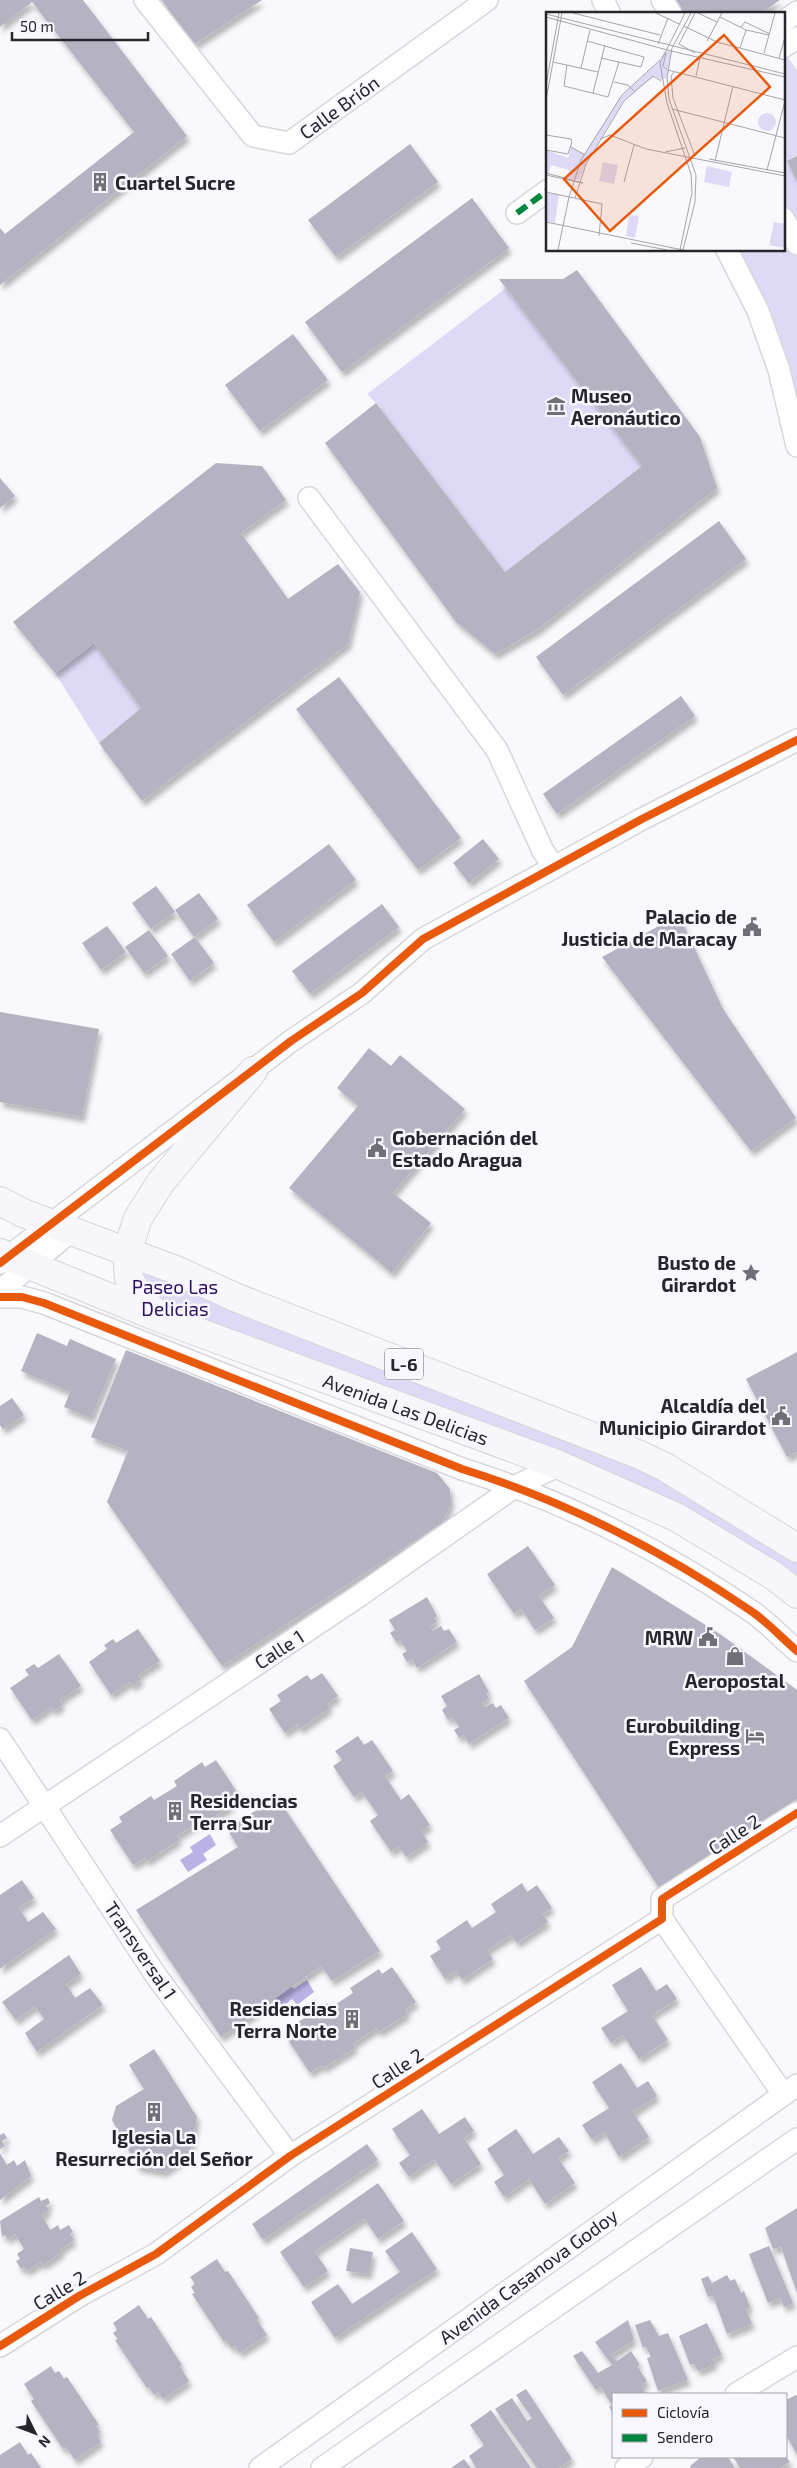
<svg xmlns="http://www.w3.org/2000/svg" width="797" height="2468" font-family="'Exo 2',sans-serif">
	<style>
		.green { fill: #dedaf6 }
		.water { fill: #bab2e5 }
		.building { fill: #b5b2c1; filter: url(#shadow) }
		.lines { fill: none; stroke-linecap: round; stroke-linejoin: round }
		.minor-casing { stroke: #d7d6dc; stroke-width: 24 }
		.major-casing { stroke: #d5d5d8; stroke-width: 30 }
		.minor { stroke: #fefeff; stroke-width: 21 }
		.major { stroke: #f7f6fa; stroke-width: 28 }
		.quiet { stroke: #00873e; stroke-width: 6; stroke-dasharray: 12 6; stroke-linecap: butt }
		.cycleway-casing { stroke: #f8f7ff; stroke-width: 11 }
		.cycleway { stroke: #e8590c; stroke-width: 8 }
		.labels { text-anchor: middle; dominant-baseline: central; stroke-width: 5; stroke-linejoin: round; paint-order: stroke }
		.shield { fill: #f8f7ff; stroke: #65646b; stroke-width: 1 }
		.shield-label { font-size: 18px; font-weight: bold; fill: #26252c }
		.street-label { font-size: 19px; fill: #26252c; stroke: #f8f7ff }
		.poi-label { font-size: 19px; font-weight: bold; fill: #26252c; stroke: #f8f7ff; text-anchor: end }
		.park-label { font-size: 19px; fill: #2e1065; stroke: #f8f7ff }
		.inset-road { fill: none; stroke: #a5a4a9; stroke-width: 1 }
		.view { fill: #e8590c; fill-opacity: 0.15; stroke: #e8590c; stroke-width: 2.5 }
		.inset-edge { fill: none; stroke: #26252c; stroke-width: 2.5 }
	</style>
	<defs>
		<filter id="shadow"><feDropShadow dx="3" dy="5.5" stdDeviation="2.5" flood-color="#0004"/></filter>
	</defs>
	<rect width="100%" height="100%" fill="#f9f9fd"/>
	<path class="green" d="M783 51 797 70V402L735 250H783Z
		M506 288 642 466 505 572 376 403 367 394Z
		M94 643 141 708 99 743 55 673Z
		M127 1252 525 1411 797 1548V1594L677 1517 160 1318Z"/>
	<path class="water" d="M210 1834 216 1845 203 1854 207 1860 188 1872 180 1860 193 1852 190 1847Z
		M307 1980 314 1992 297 2005 292 1999 280 2009 271 1999 290 1985 294 1989Z"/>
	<path class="building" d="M0 0H83L187 136 0 285V228L5 234 134 132 32 2 0 27Z
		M161 0H262L195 44Z
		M675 0H780L764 11 765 14H684Z
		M410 144 438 182 336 257 308 220Z
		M797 156V181L787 161Z
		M472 198 509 248 342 372 305 322Z
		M577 270 700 437 717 488 537 630 495 654 456 622 325 443 376 403 505 572 642 466 499 279H563Z
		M293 334 328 380 260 431 225 385Z
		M216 463 262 466 286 500 241 533 288 599 338 564 360 592 348 644 142 801 99 743 141 708 94 643 55 673 13 622Z
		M0 478 15 496 0 508Z
		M719 521 746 559 563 695 536 657Z
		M339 677 461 838 418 870 296 709Z
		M681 696 695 716 557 814 543 794Z
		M483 839 499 859 469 883 453 863Z
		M329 844 356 880 274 942 247 905Z
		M156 886 175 912 151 929 132 903Z
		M199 893 218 919 194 937 175 910Z
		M382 904 399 927 310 994 292 971Z
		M679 915 723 1009 796 1118 751 1151 602 957Z
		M107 926 126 952 101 970 82 943Z
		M149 930 168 956 144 973 125 947Z
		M195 937 214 963 190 981 171 954Z
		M0 1012 99 1029 82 1117 0 1102Z
		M369 1048 391 1066 400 1055 465 1109 393 1193 431 1223 392 1273 289 1188 358 1106 337 1088Z
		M37 1333 67 1346 70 1339 116 1359 91 1418 64 1407 70 1392 21 1371Z
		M126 1350 437 1473 450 1489 451 1504 442 1523 222 1666 107 1502 128 1451 91 1437Z
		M797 1352V1452L787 1457 746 1379Z
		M12 1398 24 1415 3 1429 0 1425V1406Z
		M528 1546 555 1585 539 1596 554 1618 535 1630 521 1609 514 1614 487 1574Z
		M612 1567 720 1634 797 1690V1799L659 1888 524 1681 572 1647Z
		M427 1597 437 1616 434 1618 437 1622 430 1626 433 1631 441 1626 444 1631 449 1629 457 1642 417 1668 412 1659 407 1662 402 1654 407 1651 400 1640 397 1643 390 1633 395 1630 389 1620Z
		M138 1629 160 1661 138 1675 141 1680 132 1686 130 1682 111 1695 89 1662 107 1649 104 1645 113 1639 116 1643Z
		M59 1654 81 1686 60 1700 62 1705 54 1711 51 1707 32 1720 10 1688 29 1675 25 1670 34 1664 38 1668Z
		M322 1673 338 1696 327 1704 330 1708 300 1729 297 1724 285 1733 269 1709 281 1701 277 1695 307 1675 311 1680Z
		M479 1674 489 1692 486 1694 489 1698 482 1703 485 1707 493 1703 496 1708 501 1705 509 1718 469 1744 464 1735 459 1738 454 1730 459 1727 452 1717 448 1720 442 1710 447 1706 441 1696Z
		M358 1736 364 1745 372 1740 393 1771 385 1776 401 1800 409 1794 430 1825 421 1831 428 1842 406 1857 399 1846 391 1852 370 1821 378 1815 362 1792 354 1797 333 1766 342 1760 335 1751Z
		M216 1760 239 1795 228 1802 231 1806 202 1825 200 1821 177 1836 179 1840 147 1861 145 1858 133 1865 110 1830 122 1822 119 1817 151 1796 154 1800 177 1786 174 1781 202 1762 205 1767Z
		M277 1797 380 1951 332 1981 321 1966 221 2037 136 1910 238 1847 227 1829Z
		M22 1880 34 1898 19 1908 28 1922 43 1912 56 1929 0 1969V1895Z
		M522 1883 527 1892 537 1885 552 1908 542 1914 548 1922 517 1943 511 1935 487 1950 493 1959 462 1980 456 1971 445 1979 430 1956 441 1949 436 1941 467 1920 472 1928 496 1912 491 1904Z
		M69 1955 81 1974 66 1984 75 1998 90 1988 103 2005 37 2052 25 2033 44 2019 35 2006 16 2020 2 2002Z
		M392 1967 416 2002 405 2010 408 2014 379 2032 376 2028 353 2044 355 2048 323 2068 321 2065 310 2073 286 2037 299 2029 295 2024 328 2003 330 2008 353 1993 350 1988 379 1969 382 1974Z
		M641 1967 656 1991 667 1984 677 1999 652 2015 668 2040 639 2059 623 2035 611 2043 601 2028 628 2011 612 1985Z
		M154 2049 197 2117 190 2154 164 2172 138 2167 112 2120 116 2106 144 2089 129 2065Z
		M621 2063 637 2088 648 2081 657 2096 633 2112 649 2137 619 2157 604 2132 592 2140 582 2125 609 2108 592 2082Z
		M422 2109 439 2134 465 2117 474 2131 464 2138 481 2164 451 2184 434 2159 409 2177 399 2163 410 2155 392 2129Z
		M516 2129 533 2154 559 2137 569 2151 558 2158 575 2183 545 2204 529 2179 504 2197 494 2182 504 2175 487 2149Z
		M4 2133 7 2138 2 2141 5 2146 0 2149V2135Z
		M367 2144 378 2160 263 2240 252 2224Z
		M0 2153 7 2165 14 2160 17 2166 25 2160 31 2176 0 2200Z
		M378 2183 404 2221 378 2239 364 2218 315 2252 328 2271 304 2287 280 2252Z
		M39 2197 41 2201 48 2198 50 2203 46 2206 49 2210 42 2215 50 2230 58 2225 60 2230 69 2225 73 2232 70 2234 74 2240 60 2250 62 2252 43 2265 41 2262 27 2271 24 2267 21 2269 16 2261 20 2259 17 2254 24 2249 15 2234 8 2239 5 2235 2 2237 0 2221Z
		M797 2208V2293L781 2247 773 2249 765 2228Z
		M412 2232 437 2269 335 2338 311 2302 338 2284 352 2304 400 2272 385 2251Z
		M769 2246 793 2303 784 2307 780 2298 768 2303 749 2254Z
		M350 2248 373 2252 369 2274 346 2271Z
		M217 2259 225 2272 228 2271 259 2318 257 2320 267 2335 240 2353 235 2346 232 2349 226 2340 224 2342 192 2294 195 2293 191 2287 195 2284 190 2277Z
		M727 2275 730 2281 735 2279 741 2293 744 2291 750 2307 746 2309 752 2324 727 2334 713 2296 708 2297 701 2279 708 2276 712 2283Z
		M139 2305 148 2319 151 2317 182 2365 180 2366 189 2381 163 2399 158 2392 154 2395 149 2387 147 2388 115 2340 118 2339 113 2333 117 2330 113 2323Z
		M628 2320 634 2340 611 2355 617 2361 631 2351 640 2365 637 2366 647 2381 641 2387 646 2394H613V2413L609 2407 612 2405 600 2386 596 2390 573 2356 582 2351 598 2373 612 2365 595 2342Z
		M650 2320 659 2336 668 2333 688 2380 658 2391 647 2358 651 2357 646 2346 643 2348 635 2325Z
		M707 2323 722 2355 713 2359 715 2364 698 2371 694 2364 690 2365 679 2336Z
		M51 2366 55 2373 59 2371 64 2379 67 2377 99 2425 96 2426 100 2432 97 2435 101 2442 75 2460 66 2447 63 2449 31 2401 34 2399 24 2384Z
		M526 2389 572 2459 559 2468H537L495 2409 512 2398 527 2421 532 2418 516 2395Z
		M796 2395 797 2396V2455L786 2435V2400Z
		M491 2410 531 2468H476L469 2456 484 2445 470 2425Z
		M20 2442 28 2455 31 2453 41 2468H0V2455Z
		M701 2457H728L735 2468H691L690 2466Z
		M733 2457H786L790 2462 781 2468H740Z
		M464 2459 471 2468H451Z"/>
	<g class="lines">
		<g class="minor-casing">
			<path id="minor" d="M145 0 253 136 289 143 487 0
				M603 0 610 14
				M662 0 671 14
				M783 22 797 12
				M783 47 797 38
				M517 213 547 191
				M783 218 797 244
				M727 250 758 311 779 370 797 446
				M309 498 497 750 543 851 554 867
				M0 1263 291 1041 362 993 423 939 642 819 797 740
				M0 1291 71 1231
				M0 1297H22L44 1303 462 1469C565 1501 665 1552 754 1613 769 1624 783 1639 797 1651
				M0 1739 157 1977 290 2156
				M0 1836 359 1596 516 1486 559 1465
				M662 1919 783 2094
				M0 2346 79 2296 156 2254 290 2156 662 1919V1899L797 1813
				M736 2394 797 2357
				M260 2468 797 2085
				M322 2468 797 2139
				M626 2468 642 2457"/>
		</g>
		<g class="major-casing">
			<path id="major" d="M0 1201 23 1213 176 1270 237 1298 640 1455 665 1467 797 1548
				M0 1253 160 1318 559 1465 676 1517 774 1576 797 1594
				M157 1315 141 1299 129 1279 127 1252 138 1218 161 1182 253 1071"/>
		</g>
		<use href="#minor" class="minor"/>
		<use href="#major" class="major"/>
		<path class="quiet" d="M517 213 547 191"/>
		<g class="cycleway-casing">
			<path id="cycleway" d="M0 1263 291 1041 362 993 423 939 642 819 797 740
				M0 1297H22L44 1303 462 1469C565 1501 665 1552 754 1613 769 1624 783 1639 797 1651
				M0 2346 79 2296 156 2254 290 2156 662 1919V1899L797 1813"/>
		</g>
		<use href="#cycleway" class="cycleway"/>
	</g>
	<defs>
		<g id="building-bare" transform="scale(1.5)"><path d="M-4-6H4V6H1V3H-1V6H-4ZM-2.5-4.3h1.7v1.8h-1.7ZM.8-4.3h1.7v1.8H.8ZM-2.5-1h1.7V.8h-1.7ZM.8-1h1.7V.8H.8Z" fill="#706f75" stroke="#f8f7ff" stroke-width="2.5" paint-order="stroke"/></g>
		<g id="museum-bare" transform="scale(1.5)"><path d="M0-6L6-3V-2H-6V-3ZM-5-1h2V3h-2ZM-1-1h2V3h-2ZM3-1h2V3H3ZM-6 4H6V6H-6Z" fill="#706f75" stroke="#f8f7ff" stroke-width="2.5" paint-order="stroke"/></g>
		<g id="civic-bare" transform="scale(1.5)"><path d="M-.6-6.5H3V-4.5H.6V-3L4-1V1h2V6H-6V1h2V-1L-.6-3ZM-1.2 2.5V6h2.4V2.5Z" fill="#706f75" stroke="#f8f7ff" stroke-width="2.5" paint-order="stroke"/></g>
		<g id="sight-bare" transform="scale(1.5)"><path d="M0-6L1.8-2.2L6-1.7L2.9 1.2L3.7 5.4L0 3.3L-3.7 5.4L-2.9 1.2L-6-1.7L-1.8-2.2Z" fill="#706f75" stroke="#f8f7ff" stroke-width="2.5" paint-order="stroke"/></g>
		<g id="shop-bare" transform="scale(1.5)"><path d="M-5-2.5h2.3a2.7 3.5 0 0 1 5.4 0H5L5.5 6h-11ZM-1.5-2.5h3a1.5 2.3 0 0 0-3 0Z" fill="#706f75" stroke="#f8f7ff" stroke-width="2.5" paint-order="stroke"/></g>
		<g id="hotel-bare" transform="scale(1.5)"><path d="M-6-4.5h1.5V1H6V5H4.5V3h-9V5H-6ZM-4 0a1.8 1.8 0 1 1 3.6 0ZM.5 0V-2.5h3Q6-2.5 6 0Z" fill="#706f75" stroke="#f8f7ff" stroke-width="2.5" paint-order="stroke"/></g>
	</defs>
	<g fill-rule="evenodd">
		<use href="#building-bare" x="100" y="182"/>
		<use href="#museum-bare" x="556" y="406"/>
		<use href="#civic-bare" x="752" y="927"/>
		<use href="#civic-bare" x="377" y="1148"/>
		<use href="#sight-bare" x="751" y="1273"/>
		<use href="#civic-bare" x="781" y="1416"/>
		<use href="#civic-bare" x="708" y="1637"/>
		<use href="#shop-bare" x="735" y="1656"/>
		<use href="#hotel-bare" x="755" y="1736"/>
		<use href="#building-bare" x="175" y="1811"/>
		<use href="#building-bare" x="352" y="2019"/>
		<use href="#building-bare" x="154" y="2112"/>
	</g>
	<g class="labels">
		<rect class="shield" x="385" y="1348.5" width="38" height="31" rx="4"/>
		<g class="shield-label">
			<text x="404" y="1364">L-6</text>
		</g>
		<g class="street-label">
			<text transform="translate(339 107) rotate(-36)">Calle Brión</text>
			<text transform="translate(406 1409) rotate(20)">Avenida Las Delicias</text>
			<text transform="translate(279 1649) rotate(-33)">Calle 1</text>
			<text transform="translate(734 1834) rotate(-33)">Calle 2</text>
			<text transform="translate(141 1950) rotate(56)">Transversal 1</text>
			<text transform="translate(397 2068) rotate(-33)">Calle 2</text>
			<text transform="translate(528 2276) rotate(-36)">Avenida Casanova Godoy</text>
			<text transform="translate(59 2290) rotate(-31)">Calle 2</text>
		</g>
		<g class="poi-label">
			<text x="115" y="182" text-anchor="start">Cuartel Sucre</text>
			<text x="571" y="395" text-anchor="start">Museo<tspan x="571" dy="22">Aeronáutico</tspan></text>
			<text x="737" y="916">Palacio de<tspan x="737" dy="22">Justicia de Maracay</tspan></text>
			<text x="392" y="1137" text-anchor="start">Gobernación del<tspan x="392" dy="22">Estado Aragua</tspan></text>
			<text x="736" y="1262">Busto de<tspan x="736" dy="22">Girardot</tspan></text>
			<text x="766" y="1405">Alcaldía del<tspan x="766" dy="22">Municipio Girardot</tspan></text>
			<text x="693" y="1637">MRW</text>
			<text x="735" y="1680" text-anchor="middle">Aeropostal</text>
			<text x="740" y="1725">Eurobuilding<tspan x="740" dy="22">Express</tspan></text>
			<text x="190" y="1800" text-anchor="start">Residencias<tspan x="190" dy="22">Terra Sur</tspan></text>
			<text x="337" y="2008">Residencias<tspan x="337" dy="22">Terra Norte</tspan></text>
			<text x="154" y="2136" text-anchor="middle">Iglesia La<tspan x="154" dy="22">Resurreción del Señor</tspan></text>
		</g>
		<g class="park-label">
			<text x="175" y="1286">Paseo Las<tspan x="175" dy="22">Delicias</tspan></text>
		</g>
	</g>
	<g transform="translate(546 12)">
		<rect width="239" height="239" fill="#f9f9fd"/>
		<path d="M125 39 121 66 115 68 109 64 78 88 42 147 33 168 22 166 23 158 5 153 3 161H0V138L22 146 25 135 39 142 73 87 112 50 118 40ZM212 110a9 9 0 1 1 18 0a9 9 0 1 1-18 0ZM57 150 72 153 68 172 53 169ZM161 154 186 160 183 175 158 170ZM0 180 13 183 9 211 0 209ZM83 203 93 204 89 226 80 224ZM228 210 239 212V236L223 233Z" fill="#dedaf6"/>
		<path class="inset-road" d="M27 1 114 23M110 1 133 12M149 1 133 32 149 41M152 1 171 10M0 2 239 62M0 5 125 39 239 65M174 5 200 18 223 23M138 14 171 30 239 48M195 15 199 10 224 22M41 29 98 45 95 55 55 46M161 29 176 1M112 32 122 6M194 36 200 18M120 41 117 54 121 58M218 41 229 1M233 46 239 25M7 50 52 60M21 53 18 74 62 85 73 50M35 56 44 18M122 58 239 88M128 60 125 64 127 86 149 144M150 64 154 46M68 70 82 73 88 79M0 73 13 1M47 81 59 33M0 88 16 1M126 97 239 126M0 123 25 127 26 130 22 142 0 138M54 127 64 123 100 137 239 164M25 135 39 143M119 140 139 136M163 147 239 161M169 149 187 74M221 158 239 89M0 161 37 171 0 163M78 170 88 133M0 180 56 192 53 224M29 186 40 152 78 89 107 64 115 69M0 210 137 238M85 231 121 238M12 238 23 185 35 148 76 83 114 48M134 238 146 181 145 162 121 91 114 51 139 1M137 238 149 190 150 163 123 87 121 66 126 36 145 1"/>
		<path class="view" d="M178 23 224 75 64 219 18 167Z"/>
		<rect width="239" height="239" class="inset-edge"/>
	</g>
	<rect x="612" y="2393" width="175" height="65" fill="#f8f7ff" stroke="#a4a3ab"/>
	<rect x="622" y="2409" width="25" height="8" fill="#e8590c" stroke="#a4a3ab"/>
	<text x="657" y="2418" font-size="15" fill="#26252c">Ciclovía</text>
	<rect x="622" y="2434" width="25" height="8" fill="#00873e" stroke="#a4a3ab"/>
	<text x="657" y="2443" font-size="15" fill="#26252c">Sendero</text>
	<g transform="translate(35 2433) rotate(132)" stroke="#f8f7ff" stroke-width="4" paint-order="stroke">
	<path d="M0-4L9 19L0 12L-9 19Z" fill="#26252c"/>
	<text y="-8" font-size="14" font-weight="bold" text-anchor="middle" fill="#26252c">N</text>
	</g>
	<path d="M12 32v8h136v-8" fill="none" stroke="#26252c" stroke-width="2.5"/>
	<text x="20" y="32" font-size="15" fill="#26252c" stroke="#f8f7ff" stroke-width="4" paint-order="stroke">50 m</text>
</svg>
